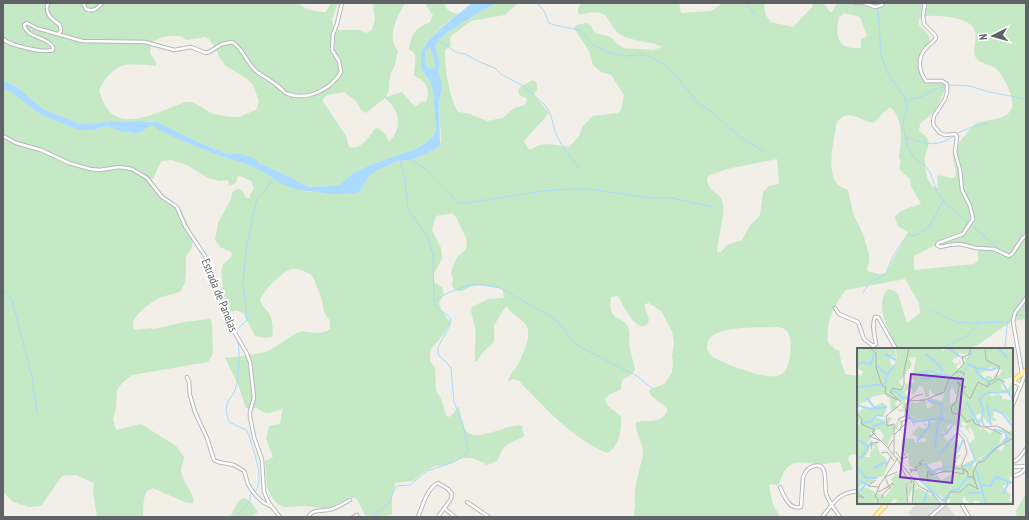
<svg xmlns="http://www.w3.org/2000/svg" width="1029" height="520" font-family="'PT Sans Narrow',sans-serif">
	<style>
		.industrial { fill: #e0deda }
		.green { fill: #c5e8c5; fill-rule: evenodd }
		.water { fill: #aadaff }
		.lines { fill: none; stroke-linecap: round; stroke-linejoin: round }
		.stream { stroke: #aadaff; stroke-width: 1 }
		.river { stroke: #aadaff; stroke-width: 4.5 }
		.minor-casing { stroke: #b5b8bc; stroke-width: 4.5 }
		.major-casing { stroke: #f2c960; stroke-width: 5.5 }
		.minor { stroke: #fff; stroke-width: 2.5 }
		.major { stroke: #fff2af; stroke-width: 3.5 }
		.labels { text-anchor: middle; dominant-baseline: central; stroke-width: 4; stroke-linejoin: round; paint-order: stroke }
		.street-label { font-size: 12px; fill: #5f6368; stroke: #fff }
		.inset-river { fill: none; stroke: #aadaff; stroke-width: 2 }
		.inset-road { fill: none; stroke: #b3b3b1; stroke-width: 1 }
		.view { fill: #7b2cbf; fill-opacity: 0.15; stroke: #7b2cbf; stroke-width: 2 }
		.inset-edge { fill: none; stroke: #5f6368; stroke-width: 2 }
	</style>
	<rect width="100%" height="100%" fill="#f1efe8"/>
	<path class="industrial" d="M918 503H943L927 517H911L908 512Z
		M947 505 956 517H934L936 515Z"/>
	<path class="green" d="M3 3H298C306 10 316 12 326 12L331 3H338L332 19 334 30H359L366 33 372 30 375 19 373 8 374 3H405C397 17 386 37 398 51L395 65 391 73 389 82V90L386 97 402 92 415 107 422 101 426 102C431 90 426 80 414 76 414 70 417 57 414 53 412 51 410 50 409 49 412 34 415 28 430 22L433 14 431 13 425 3H447L445 7 451 12 458 14 443 25 427 42 421 53V67L430 82 433 91 436 130 432 138 418 148 370 165 352 174 340 185 335 186 309 187 290 177 262 164 224 153 200 143 163 125 151 121 125 122 112 121 88 124H80L43 109 17 87 3 80ZM169 36H180L187 40 205 37 209 39 215 47 219 57 226 66 247 79 253 85 259 101 257 109 240 117H231L213 114 193 102H186C166 108 122 134 106 107 103 102 101 96 99 90 115 61 126 63 156 66V62L150 53 152 42 162 37ZM345 92C349 97 351 97 355 100 359 105 359 110 366 113L385 98C400 111 403 127 389 142L386 135 378 128 375 129C369 137 360 151 349 147L346 136 322 100 327 95Z
		M495 3H518L505 15 471 21 451 36 450 39 451 45 445 50V55C445 71 450 98 458 112L467 113 487 121 503 118 514 108 525 105 527 100 525 97 520 96 518 91 521 86 533 80 537 83V89L534 95 549 113 524 141 529 150 540 145 549 144 569 147 579 136 583 126 593 116 618 113 621 110 624 95 611 75 601 72 593 65 589 51 574 28 576 25 586 23 591 26 595 33 611 37 617 44 624 48 653 50 662 47C651 41 637 42 625 37 604 28 615 4 580 15L578 13V9L581 3H679L681 13 711 11 723 3H764L765 13 770 22 793 27 813 6 812 3H824L830 12H832L837 3H1026V319L1012 321 979 344 969 349H897C890 333 873 305 888 289 892 290 895 291 898 294L907 323 920 313 919 303 905 279 846 290C834 305 825 323 828 342L836 350H839L841 361 845 374 858 376V454L850 455 848 459 853 469 843 472 840 462C834 462 828 464 821 464 810 465 796 458 787 468 782 472 782 479 778 485L773 484 769 485 773 505 780 516 779 517H635C633 512 635 510 635 505 634 493 636 482 639 471 640 465 643 459 643 453 643 443 635 432 636 422 644 420 657 423 663 417 678 405 649 402 649 390L664 384 672 373 673 362 672 356 674 342 672 331 661 311 649 303 645 304C644 312 652 317 647 325 634 331 624 306 618 296L611 297C607 323 622 314 628 327 631 334 628 341 630 349 631 356 634 362 635 370L631 375 622 380 621 389C616 393 608 393 605 399L608 406 621 416C622 429 619 446 608 453 576 442 542 405 519 381L513 379 508 382C509 375 513 372 517 366 522 357 533 334 526 325 521 318 511 314 506 306L494 325V340L493 343 483 352 477 361H475C474 349 477 337 475 326 473 318 470 314 472 307L488 299 504 298 503 291 501 288C493 287 483 285 475 286 469 286 465 292 459 291 456 291 454 288 452 286L453 279 451 272 457 257 465 250 467 246 466 238 456 217 452 213 436 216 432 230 441 248 442 259 434 273 433 278 434 282 442 287 443 291 444 294 439 303 443 313 451 323 439 340 432 347 430 353V361L435 368 436 390 441 399 446 415 449 417C453 415 455 410 459 407 461 414 461 422 465 429 475 446 508 422 522 426L524 436C519 440 512 441 507 445 495 453 506 461 486 465L484 463 472 458H463L447 465 435 466 424 472 413 481 395 483 392 496V514L390 515 372 517 365 515 357 499 350 497 327 509 306 506 284 507 279 505 272 498 267 487 265 461 273 457 266 439 269 426 280 424 283 408C273 412 267 417 257 408H246L239 387 225 358C237 356 257 355 268 351 278 346 287 338 297 333 309 328 316 338 330 329V321L324 312 322 300 313 277 310 274 298 269H291L285 272 269 286 260 299C262 306 265 308 269 313 272 319 274 331 272 337L266 338 255 336 243 313 237 311 221 313C224 306 223 297 219 290L223 286C222 279 220 271 223 265 225 261 230 260 232 255L231 252 220 247 215 240 218 223 231 199 232 193C239 185 243 190 246 198H250V195L254 188 251 181 240 176 237 177V181L234 184 229 186 228 180 219 181 208 178 187 165 171 160 163 161 160 164 151 183 156 191 163 194 175 203 182 211 193 237 192 248 186 256V275L185 283 180 292C174 294 167 295 162 297 153 300 125 320 135 330L150 328 154 329 184 322 210 319 212 323 213 354 208 362 132 375 122 383 117 390 116 408 113 419 116 430 141 424 176 446 184 457C184 461 181 466 181 470 182 482 193 491 194 502L191 503 184 502 153 488C152 489 148 490 147 491 143 495 143 511 143 517H97L93 492 94 483 76 475 62 476 41 506 29 507 13 502 3 492V88L14 94 35 111 44 116 79 130H93L107 126 122 132 132 133 150 124 153 125 183 141 215 154 249 165 271 176 279 183 298 190 311 192 357 193 360 191 369 176 372 173 398 161 410 160 421 156 439 147 441 141 439 103 442 87 432 68H428L426 65 425 52 446 33ZM844 13 860 17 867 36 861 39V48C837 50 835 37 839 17ZM922 16C936 15 958 16 970 24 982 33 970 48 976 58 980 64 989 64 995 68 1003 73 1015 99 1012 108 1006 122 985 118 974 125 969 129 966 135 962 139 959 143 954 146 953 151 952 159 956 168 956 175L954 178C947 179 944 174 937 176L938 188C926 188 924 165 925 156 926 150 930 146 928 140 926 136 922 133 919 131L920 124 935 111 945 89 944 83H929L925 81 921 71V54L930 44 929 35 919 25V19ZM890 107C903 118 902 138 899 154 898 158 899 156 900 160 901 163 900 166 899 169L910 179 911 186 921 204C912 208 899 208 895 218L898 226 908 232 886 273 879 274 867 271 869 261V254L863 234 853 213 848 190C844 188 840 187 837 184 826 170 834 138 837 122 849 107 861 122 874 123L882 114ZM777 159 779 184 769 186 763 192 760 215 749 227 742 240 727 245 721 252H717C717 236 728 213 721 198 719 194 714 193 711 189 709 187 708 184 707 181L708 176 727 169ZM937 244 940 247C951 245 969 241 978 250V261L974 264 914 270V256ZM774 327C778 327 782 327 786 330 794 337 791 367 783 373 779 376 774 377 768 376 758 376 722 363 713 357 711 355 709 353 707 350 707 348 707 343 708 341 716 325 758 328 774 327Z
		M1026 493V517H1017L1016 511Z
		M245 498 250 501 258 512 250 517H230L239 500Z"/>
	<path class="water" d="M472 3H495L446 33 425 52 426 65 428 68 435 69 439 73 441 81 442 87 439 103 440 144 439 147 421 156 410 160 398 161 376 171 369 176 360 191 357 193 333 194 298 190 279 183 271 176 249 165 215 154 183 141 161 131 152 125 148 126 143 131 137 133 122 132 107 126 93 130H79L44 116 35 111 14 94 3 88V80L17 87 43 109 80 124H88L112 121 125 122 137 121 157 122 200 143 224 153 262 164 290 177 309 187 335 186 340 185 352 174 370 165 418 148 432 138 436 130 433 91 430 82 421 67V53L427 42 443 26Z"/>
	<g class="lines">
		<path class="stream" d="M537 3 544 11 549 23 554 25 575 29 581 31 593 45 610 53 626 56 640 55 648 56 664 64 671 70 699 104 711 111 741 138 764 151
			M747 3 755 15
			M877 3 878 5
			M878 9 881 55 888 74 905 98 907 109 904 118 903 127 908 147 912 155 917 160 925 165 930 172 937 192 946 204 997 247
			M437 40 458 53 465 54 480 62 495 68 502 75 522 85 544 104C553 113 552 126 557 136 562 148 572 158 579 168
			M948 85 970 86 989 92 1026 99
			M906 101 923 96 936 89 945 86
			M958 133 969 128 986 124
			M906 137C924 144 937 148 954 136
			M411 160 427 170 449 192 456 201 459 203H466L544 191 570 189H590L650 198H672L712 207
			M3 291 7 293 12 300 32 377 37 413
			M863 293 870 282 885 275C891 261 897 245 909 235L916 236 929 227 943 201
			M435 300 450 292 469 285 477 284 500 288 555 319 574 342 580 347 637 376 653 389
			M933 311 956 322 968 323 1008 322
			M1016 315 1026 316
			M237 332 238 329 247 320 243 282 247 244 257 199 265 191 273 178
			M238 342C240 352 239 373 237 383 234 401 221 398 229 422L246 430 248 433C252 446 265 479 256 490
			M940 349 965 337 980 323
			M1005 349 1007 325 1012 316
			M237 517 238 514 250 501V495L253 492
			M373 517 377 512 389 503 396 486 410 485 427 471 454 462 467 453 468 450 467 442 463 425 454 402 451 368 446 362 439 356 438 352V347L449 327 451 320C448 312 438 312 434 304L433 255 428 238 408 209 404 174 400 160"/>
		<path class="river" d="M434 76C435 72 438 67 437 62 437 54 429 48 436 40
			M230 156C239 155 249 157 256 163"/>
		<g class="minor-casing">
			<path id="minor" d="M48 3C44 14 52 19 60 25L61 31 59 33
				M83 3 86 9C93 12 97 9 102 3
				M855 3H864L875 7 882 5 883 3
				M925 3 923 16 924 24 935 35 936 38C934 42 930 44 927 47 917 57 918 70 926 81H942L947 84V92L945 99 934 116 933 122 934 126 940 133 945 135 955 134 957 137 955 152 960 170 962 190 970 206 973 219 963 234 938 243 937 245 940 247 949 245 960 244 976 248 994 249 1009 256 1012 254 1022 239 1026 235
				M3 39C11 46 43 53 53 50V47C47 36 27 39 24 25L27 23 36 28 82 41 145 42 174 50 191 47 206 53 209 52 222 44 232 42C243 48 246 62 255 70 263 77 273 81 280 88 283 90 284 93 288 94 308 101 331 89 341 72L339 61 332 50 333 34 337 24 342 3
				M3 136 16 143 41 150 69 163 90 169 100 170 119 167 132 169 147 178 162 197 177 207 185 226 205 256 207 267 212 275 215 289 231 326 246 352 250 362 254 398 250 411V417L254 437 262 460 264 492 269 503 280 517
				M835 308 839 314 858 322 864 339 873 346 876 344C875 336 871 325 875 317H878L896 349
				M1022 373 1013 321 1015 313 1026 298
				M187 377 189 382 190 395 195 412 207 438 214 460 218 462 234 465 244 471C246 475 246 479 248 484 252 492 262 504 271 506
				M1013 382 1017 383 1021 386
				M1012 407 1026 372
				M1012 463 1019 458 1026 449
				M1012 467 1026 466
				M1012 477 1021 473 1026 468
				M780 487C784 496 789 510 801 507L803 477C805 472 809 467 814 466 829 462 824 485 826 493 828 501 835 510 840 517
				M467 502 489 517
				M961 503 969 517
				M444 508 455 517
				M308 517C313 508 323 512 332 509 338 507 344 503 350 500
				M353 517 357 515
				M418 517C422 507 427 488 438 483L448 489 452 494 451 499 438 517
				M822 517C834 503 837 493 858 491
				M930 517 946 503"/>
		</g>
		<g class="major-casing">
			<path id="major" d="M1012 382 1026 370
				M875 517 887 503"/>
		</g>
		<use href="#minor" class="minor"/>
		<use href="#major" class="major"/>
	</g>
	<g class="labels">
		<g class="street-label">
			<text transform="translate(220 295) rotate(68)">Estrada de Panelas</text>
		</g>
	</g>
	<g transform="translate(857 348)">
		<rect width="156" height="156" fill="#f1efe8"/>
		<path d="M0 0H38L39 9 34 8 33 15 35 16 33 22 39 14 37 10 40 11 39 0H84L86 3 90 0H116L115 4 117 0H156V29L145 32 144 38 146 42 151 41 156 31V76L147 65 137 61 136 69 141 73H136L131 67 132 76 123 65 118 68 121 73 124 69V75H118L122 77 124 84 125 79 133 86 135 83 145 86 142 96 148 90V83L144 79 153 84 154 79 156 78V88L148 90 147 94 137 100 145 103 149 92 156 89V130L152 128 154 135 145 138 154 147 152 152 156 156H134V153L133 156H123L122 153H116V156L110 153 107 148 105 152 107 156H92L94 152 91 150 88 156 84 148 73 143 64 134 60 124 55 121 57 119 52 118 51 106 44 101 45 92 48 90 57 91 58 94H68L70 90 62 91 55 86 62 78 67 81 70 79 65 75 70 76 71 79 73 74H80L62 71 58 74 57 79 53 66 50 65 52 54 62 55V52L68 50 70 61 76 58 73 54 69 55 72 50 85 53 88 46 79 48 72 41V49H68L66 39 62 38 59 44 54 46 55 41 52 40 48 45 53 51 48 50 49 63 43 64 41 61 48 62 45 60 46 54 40 52 38 56 41 60 34 64 33 51 27 46 14 49 13 54 10 53 0 57V24L3 28 7 24 0 20ZM102 5 113 7 110 10 107 8 103 9 109 12 101 22 99 18 104 14 102 12V15L98 16 95 13 98 9 99 12ZM59 9 55 30 58 34 49 36 47 40 42 34 55 17 52 10ZM133 19 145 22 142 28 138 26 136 32 134 28H129L128 31 124 26ZM96 40 98 46H100L99 53 93 56V42ZM137 43 148 44 154 48V52L145 51V48L141 46 135 48 132 46ZM104 73 111 76 107 79 114 86 111 81 113 79 116 84 118 90 112 96 118 113 136 102 120 114 118 119 114 117 118 113 115 112 104 118 97 116 104 107H98L97 103 99 100 100 104 102 103V94L99 89 94 97 97 89 90 93 85 87 86 83 89 85 92 84 89 79 93 76H98L99 82 103 84 97 75 104 80 106 78ZM83 113 85 114V120L76 122 69 117ZM83 122 87 125 95 124 94 127 84 132 77 123ZM25 54 30 58 28 65 25 69 21 66 17 69 28 72 29 76 31 69 35 70 31 76 38 77 41 72V82L38 81 30 98 24 92 27 89 23 81 18 82 19 86 13 84 14 91 11 93 12 102 8 109H13L14 102 19 99 13 97 19 94 23 106 29 110 30 118 27 128 17 130 16 135H8L1 140H10L28 149 37 137 34 131 40 125 42 128 53 131 49 137 51 156H37L41 152 37 151 33 156H0V76L8 78 2 75 0 64 9 59 16 60ZM55 134 54 137 57 135 60 138 57 142 62 140 73 147 76 146 82 156H55V141L52 149 50 144V137Z" fill="#c5e8c5" fill-rule="evenodd"/>
		<path d="M117 0 114 8 110 13V20L93 38 92 46 84 60 87 72 96 73 107 86 110 90 119 113 124 111 141 97 146 95 148 90 156 88 127 111 118 114 109 90 96 74H87L83 65 84 59 92 45 91 43 93 36 110 18V12Z" fill="#aadaff"/>
		<path class="inset-river" d="M91 0 104 9M141 0 150 9M28 6 39 12M69 6 84 19 86 25M0 16 5 14 14 16 17 5M110 16 118 19 122 27 131 34 130 38M20 18 31 27M119 20 134 22 142 19M62 25 77 23 78 26 94 28M64 31 76 29 78 26M145 34 156 52M0 39 28 36 29 29 37 17M35 44 38 43 46 50 53 51M130 45 149 44M9 49 17 59H21M71 52 86 57M110 55 123 78M130 56 134 77M0 57 13 61 30 59M135 61 145 65 156 79M49 63 56 74 85 70M4 75 13 74 20 67 26 68M127 78 125 73 126 60 122 52 129 45M15 79 28 74M136 81 148 84 150 90M83 88 90 85 97 75M0 91 11 98M60 93 72 79V72M78 101 81 75 86 71M83 106 100 85M97 107 102 102 106 92M0 111 5 109 15 93M67 115 75 124M106 118 115 116 117 113M0 119 9 130H20M17 120 30 113M119 121 129 156M71 128 81 121 95 119M0 132 12 137M63 132 86 153 91 146M124 137 133 138 139 129 156 135M93 143 101 141 111 129M1 145 10 135M111 145H125M146 146 152 134M66 156 70 143"/>
		<path class="inset-road" d="M13 0 19 5V19L25 38 29 39 28 45 40 52M96 26 103 23 108 26 101 32 100 36 103 34 99 54 94 59 95 65 105 67 110 74 116 71 117 75 125 79 140 78 156 87M103 37 109 39 104 41 113 51 121 34 131 39 133 33 138 31 143 19 129 12 128 0M133 37 141 31 148 34M52 53 68 52 87 44 92 31 107 16 105 9 112 7 114 0M0 65 5 71 4 76 18 82 15 84 31 100M48 68 49 56 58 48 66 46M44 74 53 70 48 68M128 79 145 86M42 83 45 76 41 71 48 68M101 85 107 92 110 105 104 118 111 124M18 86 12 88 24 93M37 87 51 73M36 92 31 100 62 138 75 145 84 156M14 101 15 95 22 94M39 104 44 111 50 109 47 106 49 105M24 105 30 104 37 113M37 106V76L30 78 29 68 45 55 33 44 36 40 44 42 47 37V23L52 0M42 114 49 129 57 134 55 156M99 115 98 113 96 120 107 121M29 119 34 108M53 124H55L53 121 59 123V119L65 116 62 115 66 112M58 130 72 133 70 130 71 123 74 127 89 123 107 126 106 122 111 124V129H116L121 141 112 136 103 144H93L88 156M19 132 11 138 22 139M118 133 116 126 120 115 127 113 138 101 156 90M33 141 28 129 40 124M22 142V144L36 135 28 141M0 145 7 150 0 148M26 150 25 147 37 136M21 156V151L18 149 23 136 41 110M51 156 49 137 54 133 55 136"/>
		<path class="view" d="M54 26 106 31 95 135 43 129Z"/>
		<rect width="156" height="156" class="inset-edge"/>
	</g>
	<rect width="1029" height="520" fill="none" stroke="#5f6368" stroke-width="8"/>
	<g transform="translate(993 36) rotate(264)" stroke="#ffffff" stroke-width="3" paint-order="stroke">
	<path d="M0-3L7 15L0 10L-7 15Z" fill="#5f6368"/>
	<text y="-6" font-size="11" font-weight="bold" text-anchor="middle" fill="#5f6368">N</text>
	</g>
</svg>
